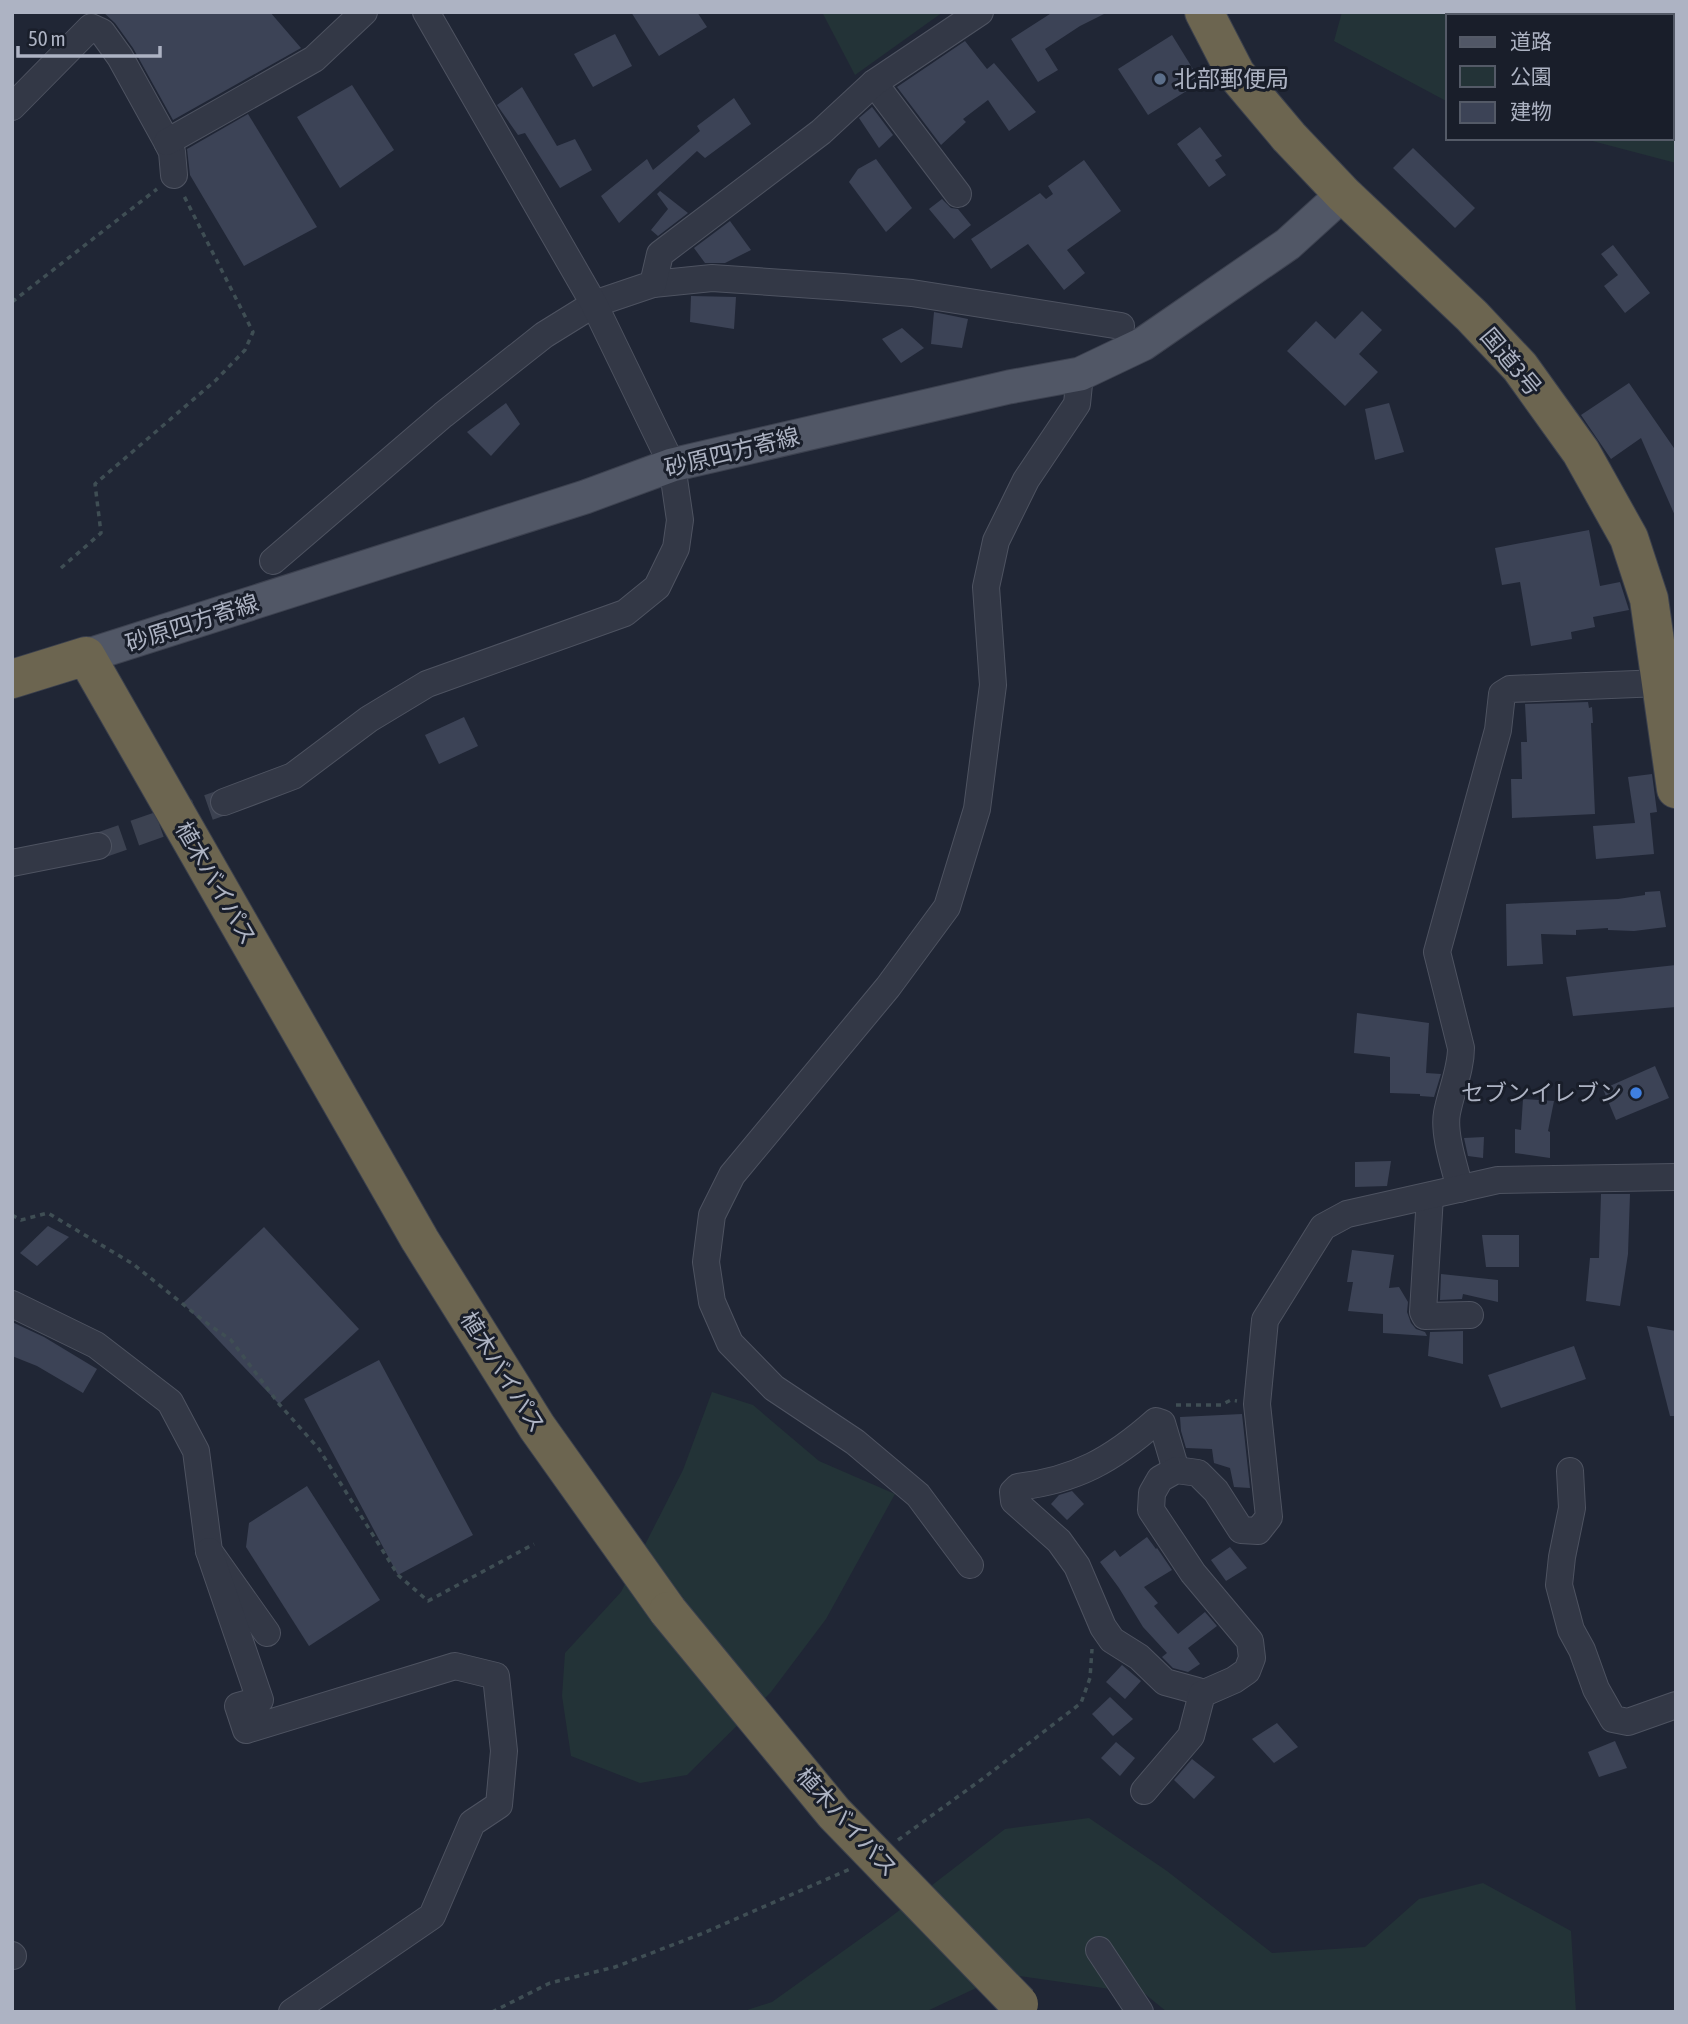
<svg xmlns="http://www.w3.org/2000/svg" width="1688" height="2024" font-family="'Asap Condensed','Noto Sans JP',sans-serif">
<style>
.green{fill:#233337}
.building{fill:#3c4356}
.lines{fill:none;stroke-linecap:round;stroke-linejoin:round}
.minor-tunnel{stroke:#3c4251;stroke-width:26;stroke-dasharray:26 13;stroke-linecap:butt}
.minor-casing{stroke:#4e5361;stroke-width:28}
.major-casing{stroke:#3d4250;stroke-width:35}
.highway-casing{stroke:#3b404d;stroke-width:40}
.path{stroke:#3f4e54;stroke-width:3.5;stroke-dasharray:5 5;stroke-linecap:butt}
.minor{stroke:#333846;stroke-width:26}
.major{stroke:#515766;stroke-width:33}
.highway{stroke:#6c6550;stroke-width:38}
.highway-bridge-casing{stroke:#3b404d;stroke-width:40;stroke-linecap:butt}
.highway-bridge{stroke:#6c6550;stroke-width:38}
.service-dot{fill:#5c6f8a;stroke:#191e2a;stroke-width:2.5}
.shop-dot{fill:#3f7fe0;stroke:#191e2a;stroke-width:2.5}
.labels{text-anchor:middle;stroke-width:6;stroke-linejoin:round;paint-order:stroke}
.poi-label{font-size:23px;fill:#adb3c3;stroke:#191e2a;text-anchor:start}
.street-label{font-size:23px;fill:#adb3c3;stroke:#191e2a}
</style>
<rect width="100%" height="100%" fill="#202635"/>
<!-- green -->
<g class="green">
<path d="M822,12H943L855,75Z"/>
<path d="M1342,12H1676V163L1581,138H1672V16H1448V102L1334,41Z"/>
<path d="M712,1392L753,1405L819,1461L895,1494L826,1619L771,1692L687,1775L640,1783L571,1756L562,1696L565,1653L621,1592L683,1470Z"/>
<path d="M1089,1818L1167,1871L1272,1953L1365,1947L1419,1899L1483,1883L1571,1931L1576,2012H1167L1145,1994L1006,1974L925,2012H741L772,2002L888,1919L1005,1829Z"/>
</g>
<!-- building -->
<g class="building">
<path d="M103,12H270L301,48L173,120L133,48L115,23Z"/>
<path d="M631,12H697L707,27L659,56Z"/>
<path d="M1053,12H1108L1080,26L1045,49L1058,70L1038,82L1011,39Z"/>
<path d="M615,34L632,66L593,87L574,54Z"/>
<path d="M1172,35L1201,82L1148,115L1118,69Z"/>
<path d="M965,41L987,69L994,63L1036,112L1009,131L988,100L963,119L966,122L941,145L897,87Z"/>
<path d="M352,85L394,150L340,188L297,117Z"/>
<path d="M522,87L557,146L575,139L592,170L560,188L525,133L518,135L497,105Z"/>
<path d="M734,98L751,124L705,158L697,151L619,223L601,196L647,159L653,170L700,131L697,126Z"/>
<path d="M872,107L893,135L879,148L859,118Z"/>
<path d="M248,114L317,227L244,266L190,175L187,149Z"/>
<path d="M1200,127L1222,156L1215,160L1226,175L1209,187L1177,144Z"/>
<path d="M1413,148L1475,208L1455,228L1393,168Z"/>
<path d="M876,159L912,208L886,232L849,182L858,169Z"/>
<path d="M1084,160L1121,211L1067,250L1085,273L1064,290L1028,244L991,269L971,239L1040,193L1046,199L1053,194L1048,186Z"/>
<path d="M660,191L688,213L658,236L651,230L668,209L657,194Z"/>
<path d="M942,199L951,208L958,209L971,225L954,239L929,209Z"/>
<path d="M730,221L751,250L725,263H705L694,248Z"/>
<path d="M1613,245L1650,293L1625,313L1604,286L1618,275L1601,254Z"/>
<path d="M691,296L736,297L734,329L690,322Z"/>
<path d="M1362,311L1382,330L1359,354L1378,372L1345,406L1287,351L1316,321L1335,339Z"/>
<path d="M934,312L968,319L962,348L931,344Z"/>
<path d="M902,328L924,348L901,363L882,339Z"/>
<path d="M1629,383L1676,451V518L1641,438L1611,459L1581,415Z"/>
<path d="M506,403L520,424L491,456L467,432Z"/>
<path d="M1389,403L1404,452L1375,460L1365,409Z"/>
<path d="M1589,530L1600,586L1620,582L1629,610L1593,617L1595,627L1571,632L1572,639L1531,646L1520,582L1502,585L1495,548Z"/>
<path d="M1588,702L1589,708L1592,707L1593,723H1591L1595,814L1512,818L1511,779H1522L1521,742H1527L1525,704Z"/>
<path d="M464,717L478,746L439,764L425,735Z"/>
<path d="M1652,774L1657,812L1650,813L1654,854L1596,859L1593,826L1635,823L1628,777Z"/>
<path d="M1660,891L1666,927L1634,931L1608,930V928L1576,930V935L1541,934L1543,964L1507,966L1506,904L1618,899L1645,895V892Z"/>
<path d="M1676,965V1007L1573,1016L1566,977Z"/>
<path d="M1357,1013L1429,1023L1426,1073L1441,1074L1434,1097L1420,1096V1094L1390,1093V1057L1354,1053Z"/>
<path d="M1655,1066L1669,1098L1616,1120L1603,1089Z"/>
<path d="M1523,1099L1554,1101L1548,1131L1550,1132V1158L1515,1153V1129L1521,1130Z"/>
<path d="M1484,1137L1483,1158L1468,1156L1464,1138Z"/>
<path d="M1391,1161L1387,1186L1355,1187V1162Z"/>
<path d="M1601,1194H1630L1628,1254L1620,1306L1586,1301L1590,1258H1599Z"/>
<path d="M48,1226L69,1237L37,1266L20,1253Z"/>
<path d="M264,1227L359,1329L279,1404L183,1303Z"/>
<path d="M1482,1235H1519V1267H1486Z"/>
<path d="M1352,1250L1394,1255L1389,1288L1399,1287L1408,1302L1407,1312L1411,1323L1416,1329L1425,1332L1427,1336L1383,1333V1314L1348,1311L1353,1282H1347Z"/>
<path d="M1441,1274L1498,1280V1302L1463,1294L1462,1299L1440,1300Z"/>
<path d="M12,1322L44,1337L97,1369L83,1393L37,1366L12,1356Z"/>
<path d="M1647,1326L1676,1331V1416H1670Z"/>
<path d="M1463,1331V1364L1428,1356L1430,1332Z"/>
<path d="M1574,1346L1586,1379L1501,1408L1488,1375Z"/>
<path d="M379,1360L473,1535L398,1575L304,1399Z"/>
<path d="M1242,1414L1250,1488L1234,1487L1230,1468L1214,1463L1212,1449L1186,1448L1181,1431L1180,1417Z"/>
<path d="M307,1486L380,1600L309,1646L246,1547L249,1523Z"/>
<path d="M1072,1491L1084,1504L1067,1520L1051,1504L1059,1495Z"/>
<path d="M1147,1537L1156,1549L1157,1548L1172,1570L1144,1587L1158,1603L1154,1606L1178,1634L1205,1612L1217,1626L1188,1648L1200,1664L1188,1672L1173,1668L1162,1657L1167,1653L1143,1627L1119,1588L1100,1562L1115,1550L1120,1557Z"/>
<path d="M1230,1547L1247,1568L1226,1581L1211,1560Z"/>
<path d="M1122,1665L1141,1681L1125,1699L1106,1682Z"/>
<path d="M1110,1697L1133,1719L1113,1736L1092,1714Z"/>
<path d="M1277,1723L1298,1747L1274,1763L1252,1739Z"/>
<path d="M1615,1741L1627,1768L1599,1777L1588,1752Z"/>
<path d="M1116,1742L1135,1758L1120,1776L1101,1758Z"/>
<path d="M1192,1759L1215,1777L1194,1799L1174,1780Z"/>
</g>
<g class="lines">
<!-- minor-tunnel -->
<path class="minor-tunnel" d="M98,846L224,802"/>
<defs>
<g id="minor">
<path d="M874,83L958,194"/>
<path d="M12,107L91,27L102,32L120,57L167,142L172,152L174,175"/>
<path d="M167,142L314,59L364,12"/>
<path d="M653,284L712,278L843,287L912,293L1121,326"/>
<path d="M273,561L443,415L544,335L594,304L653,284L660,254L821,132L874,83L980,12"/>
<path d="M224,802L293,776L369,719L427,684L625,613L657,587L676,548L680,520L672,465L594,304L426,12"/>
<path d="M12,863L98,846"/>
<path d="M1460,1189C1455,1168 1443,1134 1447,1113C1451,1091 1461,1070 1461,1048L1437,952L1498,730L1502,694L1510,689L1661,683"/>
<path d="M1430,1196L1423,1312L1425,1316L1470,1315"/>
<path d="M12,1304L96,1345L170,1402L196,1451L209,1551L267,1633"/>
<path d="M1176,1470L1162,1423L1156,1421C1112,1460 1076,1480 1018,1487L1013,1492L1014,1501L1059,1541L1077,1566L1103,1627L1112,1640L1139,1657L1165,1682L1198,1691L1202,1694"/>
<path d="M1570,1471L1572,1508L1562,1557L1559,1585L1571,1630L1582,1650L1596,1689L1613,1719L1628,1722L1676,1705"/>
<path d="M209,1551L260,1700L238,1706L246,1730L455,1666L496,1676L504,1751L499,1805L472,1823L432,1916L292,2012"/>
<path d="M970,1565L918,1495L855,1442L774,1388L730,1343L712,1302L706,1262L712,1215L732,1175L888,987L947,907L977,809L993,685L986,587L996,541L1026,480L1077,404L1080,374"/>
<path d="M1144,1791L1191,1736L1202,1694L1234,1680L1247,1671L1252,1658L1250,1641L1193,1573L1151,1510L1152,1493L1160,1479L1176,1470L1198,1473L1216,1491L1241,1530L1258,1531L1269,1517L1257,1404L1265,1320L1323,1227L1347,1214L1498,1180L1676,1177"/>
<path d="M1099,1950L1140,2012"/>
<path d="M12,1955L13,1956"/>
</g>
<path id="major" d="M86,656L585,497L672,465L1009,387L1080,374L1143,344L1288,244L1343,194"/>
<g id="highway">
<path d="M1204,12L1236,74L1289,137L1343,194L1472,316L1520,367L1581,452L1629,538L1649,599L1676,789"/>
<path d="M12,679L86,656L420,1240L537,1427L668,1611"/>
</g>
</defs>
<!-- minor casing -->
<use href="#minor" class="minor-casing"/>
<!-- major casing -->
<use href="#major" class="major-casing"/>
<!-- highway casing -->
<use href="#highway" class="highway-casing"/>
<!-- path -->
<g class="path">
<path d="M12,302L157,189"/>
<path d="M61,568L101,533L95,484L216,380L245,350L253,332L183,194"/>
<path d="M12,1215L21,1220L48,1213L133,1264L204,1321L231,1340L279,1404L319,1449L398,1575L428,1601L534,1544"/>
<path d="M1176,1405H1221L1231,1400L1237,1401"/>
<path d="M898,1840L985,1777L1081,1703L1090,1678L1092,1649"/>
<path d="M492,2012L550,1983L615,1967L701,1934L850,1869"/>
</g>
<!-- minor -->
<use href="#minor" class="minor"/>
<!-- major -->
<use href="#major" class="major"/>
<!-- highway -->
<use href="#highway" class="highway"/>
<defs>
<path id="highway-bridge" d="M668,1611L834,1813L1019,2004"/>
</defs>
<!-- highway-bridge casing -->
<use href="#highway-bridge" class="highway-bridge-casing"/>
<!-- highway-bridge -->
<use href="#highway-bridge" class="highway-bridge"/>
</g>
<!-- markers -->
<circle class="service-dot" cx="1160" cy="79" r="7"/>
<circle class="shop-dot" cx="1636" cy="1093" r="7"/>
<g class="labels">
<!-- poi labels -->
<g class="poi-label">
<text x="1174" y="87">北部郵便局</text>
<text x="1622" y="1101" text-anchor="end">セブンイレブン</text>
</g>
<!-- street labels -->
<g class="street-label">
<text transform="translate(1511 362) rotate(50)" y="8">国道3号</text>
<text transform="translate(732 452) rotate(-14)" y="8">砂原四方寄線</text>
<text transform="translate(192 623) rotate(-18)" y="8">砂原四方寄線</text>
<text transform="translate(216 883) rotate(60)" y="8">植木バイパス</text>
<text transform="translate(503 1372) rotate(58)" y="8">植木バイパス</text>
<text transform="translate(847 1822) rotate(48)" y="8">植木バイパス</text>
</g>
</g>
<!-- border -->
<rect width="1688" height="2024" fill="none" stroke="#adb3c3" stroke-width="28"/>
<!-- legend -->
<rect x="1446" y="14" width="228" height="126" fill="#191e2a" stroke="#545a67" stroke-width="2"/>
<rect x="1460" y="37" width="35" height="10" fill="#515766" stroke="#545a67" stroke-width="2"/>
<text x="1510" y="49" font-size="21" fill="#adb3c3">道路</text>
<rect x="1460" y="66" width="35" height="21" fill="#233337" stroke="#545a67" stroke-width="2"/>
<text x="1510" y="84" font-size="21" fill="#adb3c3">公園</text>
<rect x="1460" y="102" width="35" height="21" fill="#3c4356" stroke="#545a67" stroke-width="2"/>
<text x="1510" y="119" font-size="21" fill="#adb3c3">建物</text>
<!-- scale -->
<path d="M18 46v10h142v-10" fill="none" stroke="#adb3c3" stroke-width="3.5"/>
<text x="28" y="46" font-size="21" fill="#adb3c3" stroke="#191e2a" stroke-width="5" paint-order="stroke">50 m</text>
</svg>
